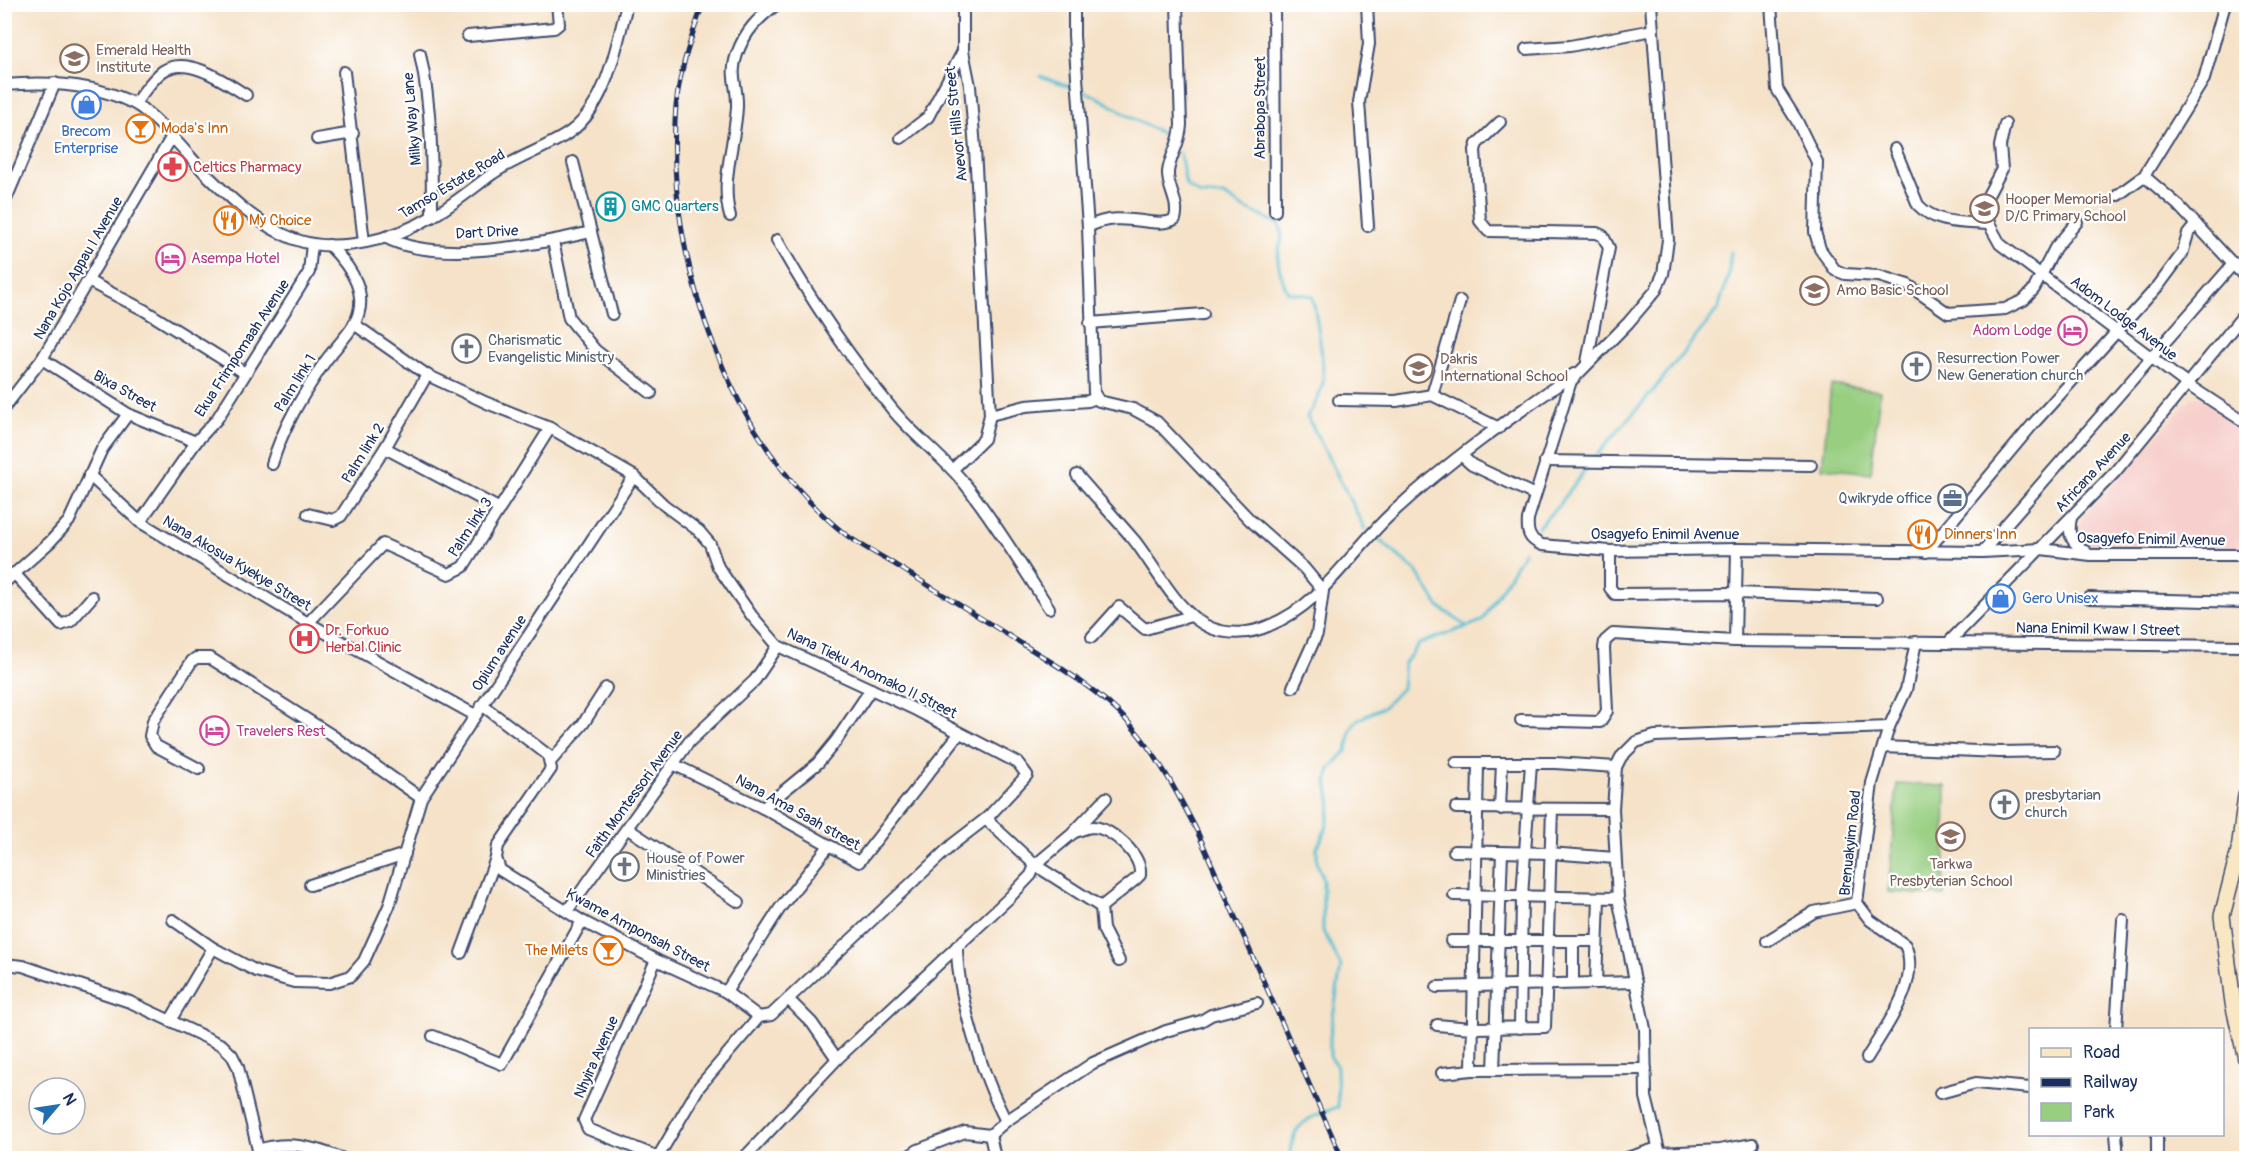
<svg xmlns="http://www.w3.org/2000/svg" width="2251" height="1163" font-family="Pangolin,sans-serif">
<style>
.built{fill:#f7d0cd}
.green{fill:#97ce80;stroke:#597e6f;stroke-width:1.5}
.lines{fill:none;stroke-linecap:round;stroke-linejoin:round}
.stream{stroke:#54bdd1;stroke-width:3}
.street-casing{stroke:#3c4a6e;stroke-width:14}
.secondary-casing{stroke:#3c4a6e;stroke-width:18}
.street{stroke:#fff;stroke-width:10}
.secondary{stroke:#f9e7c3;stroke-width:15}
.rail-casing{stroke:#1b2f5e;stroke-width:5}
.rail{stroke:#fff;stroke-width:3;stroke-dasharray:9;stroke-linecap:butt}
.labels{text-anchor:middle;stroke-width:4.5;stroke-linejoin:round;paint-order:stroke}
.education-label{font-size:15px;fill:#785e54;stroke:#fff;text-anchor:start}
.street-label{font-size:15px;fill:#1b2f5e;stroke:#fff}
.food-label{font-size:15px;fill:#c56008;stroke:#fff;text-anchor:start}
.shop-label{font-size:15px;fill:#366cbe;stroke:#fff}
.health-label{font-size:15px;fill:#be3a42;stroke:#fff;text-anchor:start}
.culture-label{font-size:15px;fill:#0d838f;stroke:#fff;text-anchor:start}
.hotel-label{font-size:15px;fill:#b23c85;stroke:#fff;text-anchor:start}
.worship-label{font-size:15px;fill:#5b616d;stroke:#fff;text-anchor:start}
.service-label{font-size:15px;fill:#4e5e75;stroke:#fff;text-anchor:end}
</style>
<rect width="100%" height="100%" fill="#fff"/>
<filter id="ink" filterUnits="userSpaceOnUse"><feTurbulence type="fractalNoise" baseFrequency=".0167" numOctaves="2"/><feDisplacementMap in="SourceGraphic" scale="12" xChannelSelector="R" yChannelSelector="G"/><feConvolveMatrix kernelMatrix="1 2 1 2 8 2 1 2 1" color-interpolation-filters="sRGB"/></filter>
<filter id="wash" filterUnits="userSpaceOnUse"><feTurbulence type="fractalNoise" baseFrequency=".008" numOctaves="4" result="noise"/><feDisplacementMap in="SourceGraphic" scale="24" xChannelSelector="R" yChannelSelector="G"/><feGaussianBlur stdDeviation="1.35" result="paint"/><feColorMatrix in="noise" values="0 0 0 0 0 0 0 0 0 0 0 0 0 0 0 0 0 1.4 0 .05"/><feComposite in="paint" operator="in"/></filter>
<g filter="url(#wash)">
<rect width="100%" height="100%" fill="#f5e2c8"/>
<!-- built -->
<path class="built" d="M2193,396L2205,399L2246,434V542L2240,548L2093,549L2084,543L2079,536L2078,523Z"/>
<!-- green -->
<g class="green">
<path d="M1831,385L1880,391L1871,473L1822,468Z"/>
<path d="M1897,784L1946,786L1944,896L1888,892Z"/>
</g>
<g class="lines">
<!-- stream -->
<g class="stream">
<path d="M1040,76L1075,88"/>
<path d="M1081,90C1103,98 1113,107 1132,118C1147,127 1161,130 1174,142"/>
<path d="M1180,153L1186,185L1201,195H1224L1242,207L1279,224C1285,240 1280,241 1278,256C1277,263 1284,286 1288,292L1312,296C1316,314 1325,365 1323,382C1321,394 1314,407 1307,416L1365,529"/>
<path d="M1594,458L1652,392L1718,309L1728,277L1731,252"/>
<path d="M1538,527L1559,505L1588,466"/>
<path d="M1376,537L1416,571L1439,607L1465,625"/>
<path d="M1287,1158C1292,1151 1292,1144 1294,1136C1300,1119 1323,1112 1338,1107L1337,1067L1330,1056V1037L1341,966L1323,931V879L1317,863V848L1326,829L1331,805L1327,781L1330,769L1347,750L1351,729L1357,720L1384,707L1402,688L1404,664L1419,644L1482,621L1524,552"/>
</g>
</g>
</g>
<g filter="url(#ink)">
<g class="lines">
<defs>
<g id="street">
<path d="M1074,4V36L1088,227L1094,393L1099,401L1133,409L1157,422L1250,520L1304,568L1323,591L1317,634L1293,687"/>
<path d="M1274,4L1275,211"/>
<path d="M1367,4L1369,44L1359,102L1368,226"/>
<path d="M1651,4L1668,240L1663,274L1656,290L1628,323L1571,381L1528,519C1527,532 1528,539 1542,545L1610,551L1737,549L1982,552L2041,549L2091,555H2246"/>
<path d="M1771,4L1777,89L1797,121L1817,162L1815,232L1820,249L1835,270L1845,274L1879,276L1908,285L1948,313L2005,309L2024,300L2034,289L2055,248L2077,222"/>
<path d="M468,36L554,28L559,24L557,4"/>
<path d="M1526,49L1570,46L1653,30"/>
<path d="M420,54C432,108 432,162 432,217"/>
<path d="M344,72L364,242"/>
<path d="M4,85C48,81 93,83 133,103C155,114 186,153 204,172C230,198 259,226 294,239C337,255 396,239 433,216C454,204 473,188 492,174C514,159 541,150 564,136C606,111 616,48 627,4"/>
<path d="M135,103C143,93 152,79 163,71C188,55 225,82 246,95"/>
<path d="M1500,122L1477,144L1475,150L1480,221L1488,231L1597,233L1603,236L1609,248L1587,362"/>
<path d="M2005,124L2000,146L2002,169L1986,199L1989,224L2000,244L2188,385L2246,423"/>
<path d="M901,138L928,117L963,51"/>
<path d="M317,139L353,133"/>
<path d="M1895,149L1918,205C1937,225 1964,222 1989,224"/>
<path d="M573,162L612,314"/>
<path d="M2144,176L2178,205L2246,278"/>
<path d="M2118,195L2144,176L2204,79L2225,4"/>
<path d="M4,204L55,83"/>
<path d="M730,216C720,181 735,144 737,107C738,86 729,76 737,54C745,31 758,18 777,4"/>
<path d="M1088,227C1122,208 1155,231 1175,219C1180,202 1167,189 1168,172C1170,155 1180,145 1181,125L1177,4"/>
<path d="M385,237C436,265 536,245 591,232"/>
<path d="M777,240C810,299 849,356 892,409C914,436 943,457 965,484C996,523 1022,567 1049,608"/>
<path d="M553,241L569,318L595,350L651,393"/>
<path d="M88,281L144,310L245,373"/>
<path d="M1090,323L1203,314"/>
<path d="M354,324L427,375L487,403L550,428L634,476L664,505L699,531L710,544L718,567L752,616L778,646L916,710L1018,763L1027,775L988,817L991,824L1035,865L1101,907"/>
<path d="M42,359L128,414L196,442"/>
<path d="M1432,395L1460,301"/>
<path d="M1339,400L1396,401L1432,395L1499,428"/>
<path d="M4,408L42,359L171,138"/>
<path d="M990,415L1026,406L1088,401L1096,398"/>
<path d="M385,448L500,509"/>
<path d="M1462,456L1472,465L1535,495"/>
<path d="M1545,461L1811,465"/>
<path d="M272,464C283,427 301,398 322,366C331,352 344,340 353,326C372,295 350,266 329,245"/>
<path d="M953,469L984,439L990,415L975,149L970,86L963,51V4"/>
<path d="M89,475L140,522L308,623L475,715"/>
<path d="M1077,475C1096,497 1115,518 1134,540C1155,566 1178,615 1211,628C1229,635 1250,634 1268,626C1322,605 1350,552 1391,514C1447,462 1511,417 1574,374"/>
<path d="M308,514L333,520L341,516L385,448L427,375"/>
<path d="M2071,518C2067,535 2072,543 2086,552"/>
<path d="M140,522L196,442L217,419L303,282L309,272L312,244"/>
<path d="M1610,551V588L1615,594L1736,593L1877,598"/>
<path d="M1926,552L2033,424L2159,285L2182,254L2188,234L2196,224"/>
<path d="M1982,552L2234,263"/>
<path d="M14,573L61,625L71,621L92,597"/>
<path d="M4,583L50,542L69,521L102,449L128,414"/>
<path d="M2089,598L2246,602"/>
<path d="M308,623L383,544L449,574L463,567L550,428"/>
<path d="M1092,637L1119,607L1145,629L1191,616"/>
<path d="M1735,641L1737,549"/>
<path d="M1949,642L2115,472L2246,312"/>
<path d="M482,705L548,755L551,769L498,846L496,858L500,870L582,921L656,960L726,992L759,1017"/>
<path d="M1521,720L1600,722L1607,711L1604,648L1605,641L1613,634L1735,641L2246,646"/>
<path d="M1883,747L2000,752L2054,751"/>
<path d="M551,761L583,724L606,688"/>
<path d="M1456,763H1555L1616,767"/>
<path d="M673,764L763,808L859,862L959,734"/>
<path d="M199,769L156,746L150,736L153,721L192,661L196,658H210L333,736L421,798"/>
<path d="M763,808L818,763L836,741L871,689"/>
<path d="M1456,808L1613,809"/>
<path d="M1500,809L1502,763"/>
<path d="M628,829L739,902"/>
<path d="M1075,832C1081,830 1087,827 1093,827C1112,828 1142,855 1140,875L1136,879L1101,907L1103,929L1119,961"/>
<path d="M1454,851L1549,853L1615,858"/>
<path d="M310,885L405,854"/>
<path d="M1454,895L1618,898"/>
<path d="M567,911L689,742L755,680L778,646"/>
<path d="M173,920L213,948L256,971L294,982L329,983L351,976L364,961L389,906L421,798L634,476"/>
<path d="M1451,941H1597"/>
<path d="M1767,941L1814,912L1857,903"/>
<path d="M1573,942V983"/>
<path d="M957,946C957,996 983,1077 1006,1121"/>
<path d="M461,953L496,858"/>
<path d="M656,960L584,1120L588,1129L658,1157"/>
<path d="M4,964L23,966L130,1002L222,1045L232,1055L238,1067L260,1158"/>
<path d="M1596,983L1599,898"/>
<path d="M1437,987L1636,982"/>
<path d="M726,992L780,908L828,847"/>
<path d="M788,999L812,1023L837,1059"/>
<path d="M170,1021L213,948"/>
<path d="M1437,1025L1471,1028L1545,1027L1552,809"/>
<path d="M1520,1028L1522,897L1531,763"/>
<path d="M2116,1030L2123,920"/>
<path d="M433,1036L502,1064L582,921"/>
<path d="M1867,1058C1885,1027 1922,982 1905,945L1870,920L1857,903L1872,783L1889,727L1906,690L1916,642"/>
<path d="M1472,1070L1478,764"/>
<path d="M1494,1070L1502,852"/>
<path d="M1442,1073L1472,1070L1646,1069"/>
<path d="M1940,1093L1976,1083L2030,1088"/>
<path d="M2116,1134L2118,1158"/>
<path d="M2157,1134V1158"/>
<path d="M990,1135L1006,1121L1093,1063L1166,1031L1201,1021L1211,1015L1257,1003"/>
<path d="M990,1135L995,1158"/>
<path d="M258,1150C288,1140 313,1147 341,1158"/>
<path d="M1660,1153L1720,1150L1753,1144"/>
<path d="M662,1158L658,1157L699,1087L759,1017L771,1015L953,844L988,817"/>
<path d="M744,1158L837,1059L1009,898L1031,875L1035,865L1072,834L1106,798"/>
<path d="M906,1158L918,1150L965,1132L990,1135"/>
<path d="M1627,1158L1658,1148"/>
<path d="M1661,1158L1646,1097L1645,1029L1618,898L1613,809L1616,767L1621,757L1636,742L1655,736L1889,727"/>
</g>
<path id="secondary" d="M2246,795L2239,850L2222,916L2233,1003L2246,1059"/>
</defs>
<!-- street casing -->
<use href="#street" class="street-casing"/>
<!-- secondary casing -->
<use href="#secondary" class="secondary-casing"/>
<!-- street -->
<use href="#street" class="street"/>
<!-- secondary -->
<use href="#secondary" class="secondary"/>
<defs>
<path id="rail" d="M703,4C689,43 676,81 675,122C668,264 731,444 845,534C859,545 878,554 894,564C937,591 981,618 1024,645C1060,667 1101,692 1130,724C1158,756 1178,794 1197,831L1342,1158"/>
</defs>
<!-- rail casing -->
<use href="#rail" class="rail-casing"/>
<!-- rail -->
<use href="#rail" class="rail"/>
</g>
</g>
<!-- icons -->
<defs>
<symbol id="university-ring" viewBox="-11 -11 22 22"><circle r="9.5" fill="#fff" stroke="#8d6e63" stroke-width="1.5"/><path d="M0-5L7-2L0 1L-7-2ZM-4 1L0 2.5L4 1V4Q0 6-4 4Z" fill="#8d6e63"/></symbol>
<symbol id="shop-ring" viewBox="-11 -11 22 22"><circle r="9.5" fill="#fff" stroke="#3f7fe0" stroke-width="1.5"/><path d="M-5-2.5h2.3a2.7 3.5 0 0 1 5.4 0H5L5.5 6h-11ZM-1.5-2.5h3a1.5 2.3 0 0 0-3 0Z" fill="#3f7fe0"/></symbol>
<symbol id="bar-ring" viewBox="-11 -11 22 22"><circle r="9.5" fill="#fff" stroke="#e8710a" stroke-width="1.5"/><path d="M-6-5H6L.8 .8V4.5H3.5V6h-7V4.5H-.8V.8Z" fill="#e8710a"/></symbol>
<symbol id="pharmacy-ring" viewBox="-11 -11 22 22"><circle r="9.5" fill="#fff" stroke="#e0444e" stroke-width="1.5"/><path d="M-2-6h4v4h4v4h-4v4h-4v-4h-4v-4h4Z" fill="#e0444e"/></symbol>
<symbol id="building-ring" viewBox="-11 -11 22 22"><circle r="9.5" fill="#fff" stroke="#0f9aa8" stroke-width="1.5"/><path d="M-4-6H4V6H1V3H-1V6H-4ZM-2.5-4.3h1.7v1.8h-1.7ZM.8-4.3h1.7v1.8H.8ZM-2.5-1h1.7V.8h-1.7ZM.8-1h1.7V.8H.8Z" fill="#0f9aa8"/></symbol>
<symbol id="school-ring" viewBox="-11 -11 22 22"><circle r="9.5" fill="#fff" stroke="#8d6e63" stroke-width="1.5"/><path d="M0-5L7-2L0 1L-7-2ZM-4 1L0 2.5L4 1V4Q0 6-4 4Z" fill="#8d6e63"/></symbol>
<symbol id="restaurant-ring" viewBox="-11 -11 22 22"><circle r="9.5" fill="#fff" stroke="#e8710a" stroke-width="1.5"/><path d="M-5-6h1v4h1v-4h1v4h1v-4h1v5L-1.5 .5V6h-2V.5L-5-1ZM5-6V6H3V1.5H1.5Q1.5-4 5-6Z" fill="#e8710a"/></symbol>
<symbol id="hotel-ring" viewBox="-11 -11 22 22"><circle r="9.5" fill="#fff" stroke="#d1479c" stroke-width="1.5"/><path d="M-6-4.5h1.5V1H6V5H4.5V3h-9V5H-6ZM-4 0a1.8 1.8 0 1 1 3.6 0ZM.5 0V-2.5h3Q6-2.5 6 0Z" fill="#d1479c"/></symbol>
<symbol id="church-ring" viewBox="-11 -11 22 22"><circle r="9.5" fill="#fff" stroke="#6b7280" stroke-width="1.5"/><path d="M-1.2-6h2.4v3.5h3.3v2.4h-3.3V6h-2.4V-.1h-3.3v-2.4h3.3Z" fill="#6b7280"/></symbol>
<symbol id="office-ring" viewBox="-11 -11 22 22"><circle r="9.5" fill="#fff" stroke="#5c6f8a" stroke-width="1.5"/><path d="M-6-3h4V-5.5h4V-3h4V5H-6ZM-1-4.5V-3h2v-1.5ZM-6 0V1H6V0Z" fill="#5c6f8a"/></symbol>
<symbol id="hospital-ring" viewBox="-11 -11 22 22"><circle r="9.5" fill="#fff" stroke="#e0444e" stroke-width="1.5"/><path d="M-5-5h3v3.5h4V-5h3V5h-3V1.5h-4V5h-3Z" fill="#e0444e"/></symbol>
</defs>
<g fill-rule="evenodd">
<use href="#university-ring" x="58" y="42" width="33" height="33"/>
<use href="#shop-ring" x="70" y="88" width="33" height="33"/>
<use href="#bar-ring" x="124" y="112" width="33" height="33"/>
<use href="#pharmacy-ring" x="156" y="150" width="33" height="33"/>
<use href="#building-ring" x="594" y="190" width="33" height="33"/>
<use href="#school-ring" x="1968" y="192" width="33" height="33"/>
<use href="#restaurant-ring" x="212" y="204" width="33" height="33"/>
<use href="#hotel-ring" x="154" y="242" width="33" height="33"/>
<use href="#school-ring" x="1798" y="274" width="33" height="33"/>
<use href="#hotel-ring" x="2056" y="314" width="33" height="33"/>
<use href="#church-ring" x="450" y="332" width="33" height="33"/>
<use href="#church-ring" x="1900" y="350" width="33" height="33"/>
<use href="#school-ring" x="1402" y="352" width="33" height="33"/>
<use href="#office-ring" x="1936" y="482" width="33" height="33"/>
<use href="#restaurant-ring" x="1906" y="518" width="33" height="33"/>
<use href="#shop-ring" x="1984" y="582" width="33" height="33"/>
<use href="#hospital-ring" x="288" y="622" width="33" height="33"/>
<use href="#hotel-ring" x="198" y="714" width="33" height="33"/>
<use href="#church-ring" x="1988" y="788" width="33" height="33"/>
<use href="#school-ring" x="1934" y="820" width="33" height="33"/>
<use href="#church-ring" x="608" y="850" width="33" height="33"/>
<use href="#bar-ring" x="592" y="934" width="33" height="33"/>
</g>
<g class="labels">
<!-- education labels -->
<g class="education-label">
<text x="96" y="55">Emerald Health<tspan x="96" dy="17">Institute</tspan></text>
<text x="2005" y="204">Hooper Memorial<tspan x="2005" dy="17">D/C Primary School</tspan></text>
<text x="1836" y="295">Amo Basic School</text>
<text x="1440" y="364">Dakris<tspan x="1440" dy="17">International School</tspan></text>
<text x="1951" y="869" text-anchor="middle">Tarkwa<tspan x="1951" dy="17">Presbyterian School</tspan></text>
</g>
<!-- street labels -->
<g class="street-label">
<text transform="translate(1260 108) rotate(-90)" y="5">Abrabopa Street</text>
<text transform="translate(412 119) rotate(-95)" y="5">Milky Way Lane</text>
<text transform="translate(956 124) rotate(-96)" y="5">Avevor Hills Street</text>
<text transform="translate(452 184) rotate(-31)" y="5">Tamso Estate Road</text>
<text transform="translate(487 232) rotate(-3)" y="5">Dart Drive</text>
<text transform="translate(78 268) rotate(-60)" y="5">Nana Kojo Appau I Avenue</text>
<text transform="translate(2124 318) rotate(37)" y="5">Adom Lodge Avenue</text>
<text transform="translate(242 348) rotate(-57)" y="5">Ekua Frimpomaah Avenue</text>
<text transform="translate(295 383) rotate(-58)" y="5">Palm link 1</text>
<text transform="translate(125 391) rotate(29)" y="5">Bixa Street</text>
<text transform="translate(363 453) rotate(-58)" y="5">Palm link 2</text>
<text transform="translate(2093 472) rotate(-47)" y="5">Africana Avenue</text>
<text transform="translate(470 527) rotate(-57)" y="5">Palm link 3</text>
<text x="1665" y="539">Osagyefo Enimil Avenue</text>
<text transform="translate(2151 539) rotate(1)" y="5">Osagyefo Enimil Avenue</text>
<text transform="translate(237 563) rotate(31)" y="5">Nana Akosua Kyekye Street</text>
<text transform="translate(2098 629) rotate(1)" y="5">Nana Enimil Kwaw I Street</text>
<text transform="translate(499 653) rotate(-57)" y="5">Opium avenue</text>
<text transform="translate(872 673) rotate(26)" y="5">Nana Tieku Anomako II Street</text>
<text transform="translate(634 794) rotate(-54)" y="5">Faith Montessori Avenue</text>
<text transform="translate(798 812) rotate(29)" y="5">Nana Ama Saah street</text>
<text transform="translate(1850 843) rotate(-84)" y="5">Brenuakyim Road</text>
<text transform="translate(638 930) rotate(28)" y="5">Kwame Amponsah Street</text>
<text transform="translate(596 1057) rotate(-66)" y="5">Nhyira Avenue</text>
</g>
<!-- food labels -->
<g class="food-label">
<text x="161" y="133">Moda's Inn</text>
<text x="249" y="225">My Choice</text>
<text x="1944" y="539">Dinners Inn</text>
<text x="588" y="955" text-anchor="end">The Milets</text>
</g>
<!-- shop labels -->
<g class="shop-label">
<text x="86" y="136">Brecom<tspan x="86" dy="17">Enterprise</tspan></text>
<text x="2022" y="603" text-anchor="start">Gero Unisex</text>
</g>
<!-- health labels -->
<g class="health-label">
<text x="193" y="172">Celtics Pharmacy</text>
<text x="325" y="635">Dr. Forkuo<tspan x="325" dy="17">Herbal Clinic</tspan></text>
</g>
<!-- culture labels -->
<g class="culture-label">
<text x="631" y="211">GMC Quarters</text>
</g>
<!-- hotel labels -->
<g class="hotel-label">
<text x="191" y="263">Asempa Hotel</text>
<text x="2052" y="335" text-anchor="end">Adom Lodge</text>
<text x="236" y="736">Travelers Rest</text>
</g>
<!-- worship labels -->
<g class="worship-label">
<text x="488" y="345">Charismatic<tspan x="488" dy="17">Evangelistic Ministry</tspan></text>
<text x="1937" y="363">Resurrection Power<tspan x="1937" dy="17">New Generation church</tspan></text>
<text x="2025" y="800">presbytarian<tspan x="2025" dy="17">church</tspan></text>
<text x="646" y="863">House of Power<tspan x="646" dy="17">Ministries</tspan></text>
</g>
<!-- service labels -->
<g class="service-label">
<text x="1932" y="503">Qwikryde office</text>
</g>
</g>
<!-- margin -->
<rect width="2251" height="1163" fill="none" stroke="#fff" stroke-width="24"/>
<!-- legend -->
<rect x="2029" y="1028" width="195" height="108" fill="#ffffff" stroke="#a4acbf" stroke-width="1.5"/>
<rect x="2041" y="1048" width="30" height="9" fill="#f9e7c3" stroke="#a4acbf" stroke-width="1.5"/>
<text x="2083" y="1058" font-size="18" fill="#1b2f5e">Road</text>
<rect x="2041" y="1078" width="30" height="9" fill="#1b2f5e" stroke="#a4acbf" stroke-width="1.5"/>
<text x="2083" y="1088" font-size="18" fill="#1b2f5e">Railway</text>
<rect x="2041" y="1103" width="30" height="18" fill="#97ce80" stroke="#a4acbf" stroke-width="1.5"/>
<text x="2083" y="1118" font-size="18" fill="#1b2f5e">Park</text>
<!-- north arrow -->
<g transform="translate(57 1106) rotate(61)"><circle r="28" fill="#ffffff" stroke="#a4acbf" stroke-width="1.5"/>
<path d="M0-4.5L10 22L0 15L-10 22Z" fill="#1f6fb2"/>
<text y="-9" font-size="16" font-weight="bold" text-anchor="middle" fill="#1b2f5e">N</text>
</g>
</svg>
